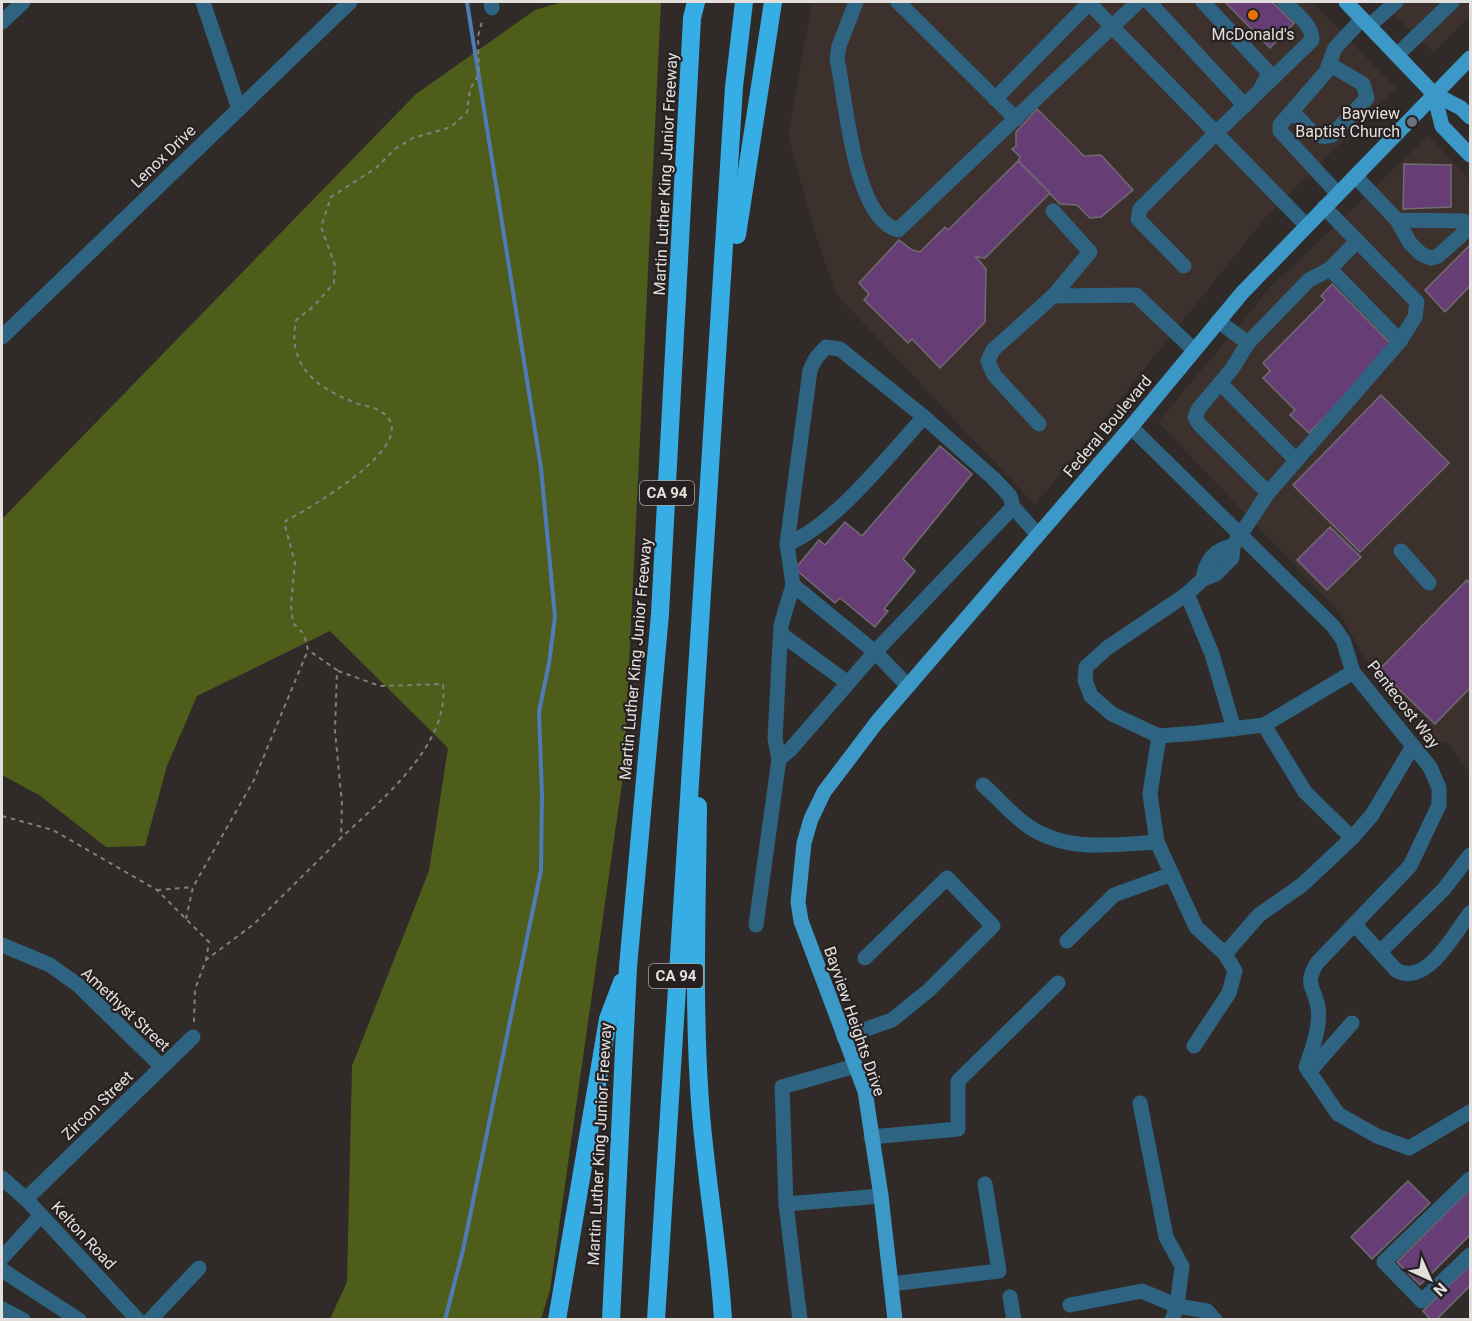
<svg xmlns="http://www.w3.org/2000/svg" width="1472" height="1321" font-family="Roboto,sans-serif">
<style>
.built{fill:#3d312d}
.green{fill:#4f5d1b}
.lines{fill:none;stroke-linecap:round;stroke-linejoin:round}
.stream{stroke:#4d7cb6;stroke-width:4}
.building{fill:#673d76;stroke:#706c71;stroke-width:1.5}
.path{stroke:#837f7d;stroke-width:2;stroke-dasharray:4.5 4.5;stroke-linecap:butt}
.minor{stroke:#2e6481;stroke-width:15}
.major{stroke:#3b98c7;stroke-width:15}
.highway{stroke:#36ade5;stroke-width:18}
.food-dot{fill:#e8710a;stroke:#262120;stroke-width:2}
.worship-dot{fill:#6b7280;stroke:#262120;stroke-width:2}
.labels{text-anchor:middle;stroke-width:4.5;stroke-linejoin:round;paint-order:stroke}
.shield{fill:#262120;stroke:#aaa6a4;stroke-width:1.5}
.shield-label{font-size:15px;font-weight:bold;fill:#e2dfdd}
.poi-label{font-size:16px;fill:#e2dfdd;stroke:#262120}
.street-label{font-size:16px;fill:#e2dfdd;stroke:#262120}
</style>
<rect width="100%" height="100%" fill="#302b29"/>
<!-- built -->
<g class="built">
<path d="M812,2H1312L1396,88L1264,219L1035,505L836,294L815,233L788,135Z"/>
<path d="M1381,2H1470V16L1434,53Z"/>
<path d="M1428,136L1470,179V773L1448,744L1433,741L1361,652L1339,612L1158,422L1270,288Z"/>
</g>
<!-- green -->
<path class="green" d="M562,2H661L624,769L550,1290L541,1319H330L347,1282L352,1066L429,871L448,748L330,631L197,696L167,766L145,846L106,847L39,795L2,775V519L416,94L535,10Z"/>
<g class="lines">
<!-- stream -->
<path class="stream" d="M445,1320L463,1250L541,870L542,794L539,712L549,663L555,617L541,468L467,2"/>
</g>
<!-- building -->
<g class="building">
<path d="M1225,2H1272L1294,23L1270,48Z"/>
<path d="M1037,109L1084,156L1101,155L1133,190L1101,217L1090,218L1077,205L1060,204L1018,161L1020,157L1012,149L1016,146V132Z"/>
<path d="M1018,161L1050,193L985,258L976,257L986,269L985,322L940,368L912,339L908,343L864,300L869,294L859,283L899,240L912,250L920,252L945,227L948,230Z"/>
<path d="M1404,164L1451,165V207L1403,209Z"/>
<path d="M1470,245V286L1445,312L1425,290Z"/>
<path d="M1332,284L1394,347L1309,433L1290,415L1295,410L1263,378L1270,371L1263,363L1325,300L1321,296Z"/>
<path d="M1381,395L1449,463L1360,552L1293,485Z"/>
<path d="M940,446L972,474L903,559L915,571L884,609L888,611L875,627L840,598L835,603L795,569L819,540L825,545L845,522L862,536Z"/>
<path d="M1330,527L1361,557L1327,590L1297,560Z"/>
<path d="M1467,580L1470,584V688L1435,724L1379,670Z"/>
<path d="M1408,1181L1430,1203L1372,1259L1351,1237Z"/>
<path d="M1470,1189V1235L1420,1285L1397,1262Z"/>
<path d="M1470,1265V1286L1436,1320H1431L1423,1311Z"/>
</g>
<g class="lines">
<!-- path -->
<g class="path">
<path d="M338,671L380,686L443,684C450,745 381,800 341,838"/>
<path d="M2,816L53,830L157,890L209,942L206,960"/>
<path d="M157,890L193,887"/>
<path d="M186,919L193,887L254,780L308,650"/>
<path d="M194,1022L195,989L206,960L254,924L341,838L342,804L335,731L337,670L308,650L304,634L293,623L291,605L295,563L284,522C304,511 434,439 378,410C372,406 363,406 356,403C317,388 287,367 296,320L314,306L334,283L335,265L321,227L331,197L376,168L396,148L413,138L451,127L467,112L470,89L479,74L478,36L483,18"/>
</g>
<!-- minor -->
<g class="minor">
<path d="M203,2L239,109"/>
<path d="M491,2L492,8"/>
<path d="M856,2L839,46L837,59C846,98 853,218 898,230L1138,2"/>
<path d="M898,2L1016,119"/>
<path d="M1088,2L1216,133L1140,209L1138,219L1184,266"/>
<path d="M1149,2L1245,106"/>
<path d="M1203,2L1269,73L1261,88"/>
<path d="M1284,2C1294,12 1313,25 1312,40L1216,133L1307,226"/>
<path d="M2,22L23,2"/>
<path d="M1369,26L1396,2"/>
<path d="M1397,55L1452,2"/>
<path d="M995,99L1089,3"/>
<path d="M1292,111C1303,122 1316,142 1332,135L1367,98L1363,84L1329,64"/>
<path d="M1355,176L1397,220L1410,243L1421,254L1431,258L1438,256L1469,228V224L1464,221L1397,220"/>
<path d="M1338,194L1280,131V125L1326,72L1335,48L1362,19"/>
<path d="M1324,207L1417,302L1415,317L1400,341L1268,493L1233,546L1232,558L1216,574L1203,579L1187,594L1107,648L1086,667L1085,680L1091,696L1112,714L1159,736L1197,733L1264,725L1353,672"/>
<path d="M1053,211L1090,252L1053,296L1136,295L1194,350"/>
<path d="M1330,269L1400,341"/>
<path d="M1218,321L1248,343L1232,369L1199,408L1195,417L1199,424L1268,493"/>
<path d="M2,337L350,2"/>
<path d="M1248,343L1309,280L1330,269L1357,241"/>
<path d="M1220,383L1296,460"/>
<path d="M1039,424L994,375L988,361L993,350L1053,296"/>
<path d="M1131,427L1333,626L1343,640L1353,672L1430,767L1439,788V805L1410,866L1317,963C1304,985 1314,986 1318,1007C1321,1025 1312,1050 1306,1067L1338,1114L1377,1136L1409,1148L1470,1112"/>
<path d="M1013,507L875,652L790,750L779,759L775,739L781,625L793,585L787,544L810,370L816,358L826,347L840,349L924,417L993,478L1010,496L1013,507L1038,535"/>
<path d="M787,544C835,525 888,456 924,417"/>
<path d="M1401,551L1429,583"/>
<path d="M1203,579C1205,561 1215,549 1233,546"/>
<path d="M793,585L875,652L908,686"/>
<path d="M1187,594L1212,654L1234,729"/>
<path d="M781,634L848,683"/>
<path d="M1264,725L1305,792L1352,838"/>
<path d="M1159,736L1150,794L1157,842L1196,927L1225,954L1259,915L1302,885L1352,838L1372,815L1413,746"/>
<path d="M983,785C997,797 1009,812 1024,823C1062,853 1112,845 1157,842"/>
<path d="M1354,924L1396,970C1426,988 1454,934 1470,913"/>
<path d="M756,925L779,759"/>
<path d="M1067,941L1114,895L1172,874"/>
<path d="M2,945L50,965L78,985L162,1067"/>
<path d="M1380,952L1444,889L1470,855"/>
<path d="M844,1037L892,1020L929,990L993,926L947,878L865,958"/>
<path d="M1194,1046L1229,993L1235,971L1225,954"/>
<path d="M1309,1072L1352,1023"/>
<path d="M1140,1103L1166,1237L1182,1266L1177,1306L1172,1320"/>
<path d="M871,1137L958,1129V1081L1058,983"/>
<path d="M2,1178L26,1199L138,1320"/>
<path d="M1470,1179L1384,1262L1422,1301L1470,1255"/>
<path d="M26,1199L193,1037"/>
<path d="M786,1204L881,1196"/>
<path d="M2,1258L41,1215"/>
<path d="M2,1270L79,1320"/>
<path d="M891,1284L999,1271L985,1184"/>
<path d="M1010,1297L1014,1320"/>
<path d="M1070,1305L1142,1291L1177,1306L1207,1311L1215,1320"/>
<path d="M2,1309L23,1320"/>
<path d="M150,1320L199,1268"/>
<path d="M800,1320L786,1204L782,1087L855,1066"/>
</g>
<!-- major -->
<g class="major">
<path d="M1346,2L1434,94L1461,108L1470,117"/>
<path d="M1434,94L1442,126L1470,155"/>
<path d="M895,1320L881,1196L865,1091L801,921L798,902L804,843L811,819L824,792L877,722L1131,427L1242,293L1470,58"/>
</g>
<!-- highway -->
<g class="highway">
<path d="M737,235L773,2"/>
<path d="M698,806C697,905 693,1004 700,1102C705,1175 719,1247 723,1320"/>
<path d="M557,1320L608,1019L622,982"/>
<path d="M611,1320L628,967L660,614L692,18L696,2"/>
<path d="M656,1320L734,87L744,2"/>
</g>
</g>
<!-- markers -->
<circle class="food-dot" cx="1253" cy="15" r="6"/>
<circle class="worship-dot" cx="1412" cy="122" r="6"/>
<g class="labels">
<!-- shield labels -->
<g class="shield">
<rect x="640" y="481" width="54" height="24" rx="4.5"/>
<rect x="649" y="964" width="54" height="24" rx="4.5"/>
</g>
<g class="shield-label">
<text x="667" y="498">CA 94</text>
<text x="676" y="981">CA 94</text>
</g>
<!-- poi labels -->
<g class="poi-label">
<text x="1253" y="40">McDonald's</text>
<text x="1400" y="119" text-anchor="end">Bayview<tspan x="1400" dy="18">Baptist Church</tspan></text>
</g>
<!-- street labels -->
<g class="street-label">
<text transform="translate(163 156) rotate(-44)" y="6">Lenox Drive</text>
<text transform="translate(665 174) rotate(-87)" y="6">Martin Luther King Junior Freeway</text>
<text transform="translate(1107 426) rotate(-50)" y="6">Federal Boulevard</text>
<text transform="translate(635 659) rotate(-85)" y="6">Martin Luther King Junior Freeway</text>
<text transform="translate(1404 704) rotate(52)" y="6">Pentecost Way</text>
<text transform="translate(126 1009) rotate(43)" y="6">Amethyst Street</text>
<text transform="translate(855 1021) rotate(71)" y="6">Bayview Heights Drive</text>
<text transform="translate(97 1105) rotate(-44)" y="6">Zircon Street</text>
<text transform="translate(599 1144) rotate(-87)" y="6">Martin Luther King Junior Freeway</text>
<text transform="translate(84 1235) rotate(47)" y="6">Kelton Road</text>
</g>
</g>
<!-- border -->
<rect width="1472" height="1321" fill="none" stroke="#e2dfdd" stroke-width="6"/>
<!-- north arrow -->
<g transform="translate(1430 1279) rotate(135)" stroke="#262120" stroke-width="4.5" paint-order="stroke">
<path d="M0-4.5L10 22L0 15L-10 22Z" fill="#e2dfdd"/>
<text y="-9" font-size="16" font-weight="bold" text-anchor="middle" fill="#e2dfdd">N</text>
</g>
</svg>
